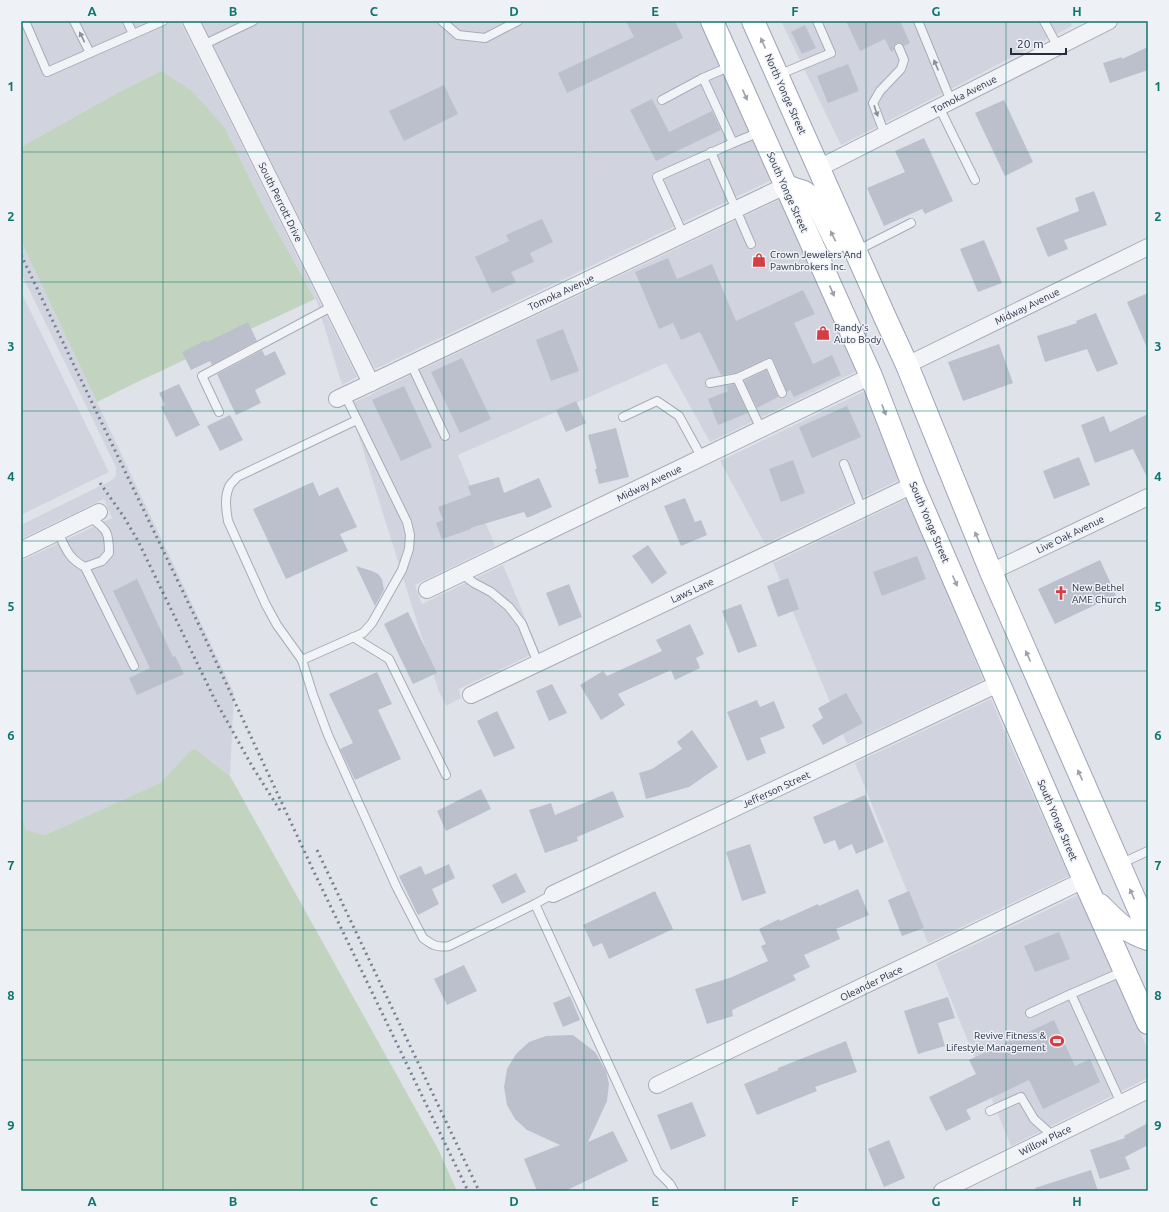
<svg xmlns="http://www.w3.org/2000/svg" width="1169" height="1212" font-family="Ubuntu,sans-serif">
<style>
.built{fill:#d1d4de}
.green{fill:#c2d3bf}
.building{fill:#bcc0cc}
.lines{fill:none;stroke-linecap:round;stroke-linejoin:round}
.service-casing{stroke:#a8acb7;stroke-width:10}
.minor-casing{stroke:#a8acb7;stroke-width:18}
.primary-casing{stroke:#9da4b5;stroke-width:24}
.service{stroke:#f2f3f7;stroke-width:8}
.minor{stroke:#f2f3f7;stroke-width:16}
.primary{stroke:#fff;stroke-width:22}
.rail{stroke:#777f93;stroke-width:3;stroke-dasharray:2 4;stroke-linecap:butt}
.oneway{fill:#8c909c}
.oneway2{fill:#9ea0aa}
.grid{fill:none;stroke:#0f766e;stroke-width:1;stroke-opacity:0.55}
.labels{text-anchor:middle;stroke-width:3;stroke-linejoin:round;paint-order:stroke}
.street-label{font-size:10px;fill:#272d41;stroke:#eef1f6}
.poi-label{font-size:10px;fill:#272d41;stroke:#eef1f6;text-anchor:start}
.neatline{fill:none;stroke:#0f766e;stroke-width:1.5}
.grid-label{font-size:13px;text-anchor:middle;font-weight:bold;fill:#0f766e}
</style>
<rect width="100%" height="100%" fill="#dfe2e9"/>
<!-- built -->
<g class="built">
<path d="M21,21H180L357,377L342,385L317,302L262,204L225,128L161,71L119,92L21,147Z"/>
<path d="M201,21H700L772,180L375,369Z"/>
<path d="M781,21H1070L1072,26L947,91L841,145Z"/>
<path d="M781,199L857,371L710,442L666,363L458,455L495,546L415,585L422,604L503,565L539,651L459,689L461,698L446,706L438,689L349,405L367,396L368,397L375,392Z"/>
<path d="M21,241L234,693L230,776L195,749L190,751L160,783L45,835L26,830L21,814V561L112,518L104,499L21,539V525L112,480L116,476V467L21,273Z"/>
<path d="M21,292L109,472L21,515Z"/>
<path d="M865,391L901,479L765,544L720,461Z"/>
<path d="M909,498L983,680L847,744L773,563Z"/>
<path d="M991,699L1008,739L1069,876L928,943L855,763Z"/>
<path d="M1078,895V897L1080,899L1148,1050V1078L1011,1146L936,963Z"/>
</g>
<!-- green -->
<g class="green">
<path d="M161,71L192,91L225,128L262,204L315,299L133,384L97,402L21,241V147L119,92Z"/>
<path d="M195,749L230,776L438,1149L457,1191H21V814L26,830L45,835L160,783L190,751Z"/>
</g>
<!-- building -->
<g class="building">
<path d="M626,21H675L683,38L567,93L558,73L634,37Z"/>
<path d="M846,21H900L910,43L904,46L900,43H897L894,47V50L891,52L885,39L860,51Z"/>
<path d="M805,25L816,48L802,54L791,32Z"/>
<path d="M1148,47V70L1110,83L1103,63L1122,57V59Z"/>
<path d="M848,64L859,91L828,103L817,76Z"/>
<path d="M444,85L458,114L404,141L389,111Z"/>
<path d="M652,99L669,132L712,111L721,130L656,161L630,110Z"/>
<path d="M1004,100L1033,162L1005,176L975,113Z"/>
<path d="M924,138L953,201L925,214L922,209L884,226L867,188L905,172L895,151Z"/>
<path d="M1094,191L1107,225L1064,240L1068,249L1048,257L1036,228L1079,211L1075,198Z"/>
<path d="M542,219L553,242L530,253L534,262L511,272L516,282L492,293L475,257L509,241L506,235Z"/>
<path d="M984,240L1002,283L978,292L960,249Z"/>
<path d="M668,258L677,279L712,264L736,321L803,290L815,314L794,323L813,364L832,355L841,375L794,397L790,390L787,392L774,361L770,358H767L735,373L721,375L700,332L681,340L673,323L659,329L635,272Z"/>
<path d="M1148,293V350L1127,302Z"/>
<path d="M1096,313L1118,364L1097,372L1087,349L1045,362L1037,336L1077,323L1076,321Z"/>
<path d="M248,322L257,341L212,365L210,361L191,370L182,352L206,340L207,342Z"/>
<path d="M563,329L579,371L551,381L536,340Z"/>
<path d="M999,344L1013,383L963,401L948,362Z"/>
<path d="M262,350L265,356L275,351L286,374L255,390L261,403L236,415L217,374Z"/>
<path d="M462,358L491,419L460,433L431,372Z"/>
<path d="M766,370L778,397L757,408L744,381Z"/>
<path d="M179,384L200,425L176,437L161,407L165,405L159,393Z"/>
<path d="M734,384L748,413L718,425L708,399L728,391L726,386Z"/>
<path d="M404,386L432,447L401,461L372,400Z"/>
<path d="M576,401L586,423L566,432L556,410Z"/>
<path d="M847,406L861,437L812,458L799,427Z"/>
<path d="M1148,414V479L1133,449L1095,463L1081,425L1104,416L1110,432Z"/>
<path d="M230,415L243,440L220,451L207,426Z"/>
<path d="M616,428L629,477L599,484L595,469H597L588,435Z"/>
<path d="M1079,457L1090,485L1054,499L1043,471Z"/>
<path d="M793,460L805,493L781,502L769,469Z"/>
<path d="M499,477L504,493L539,478L552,507L527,518L524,512L470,528L471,529L442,539L436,523L443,520L438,507L471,495L468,486Z"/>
<path d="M313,482L319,496L338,487L357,527L340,534L348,551L286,579L253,509Z"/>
<path d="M685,498L695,522L701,520L707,535L681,546L664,506Z"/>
<path d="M648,545L667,573L652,584L632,556Z"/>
<path d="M917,556L926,579L882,596L873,572Z"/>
<path d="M1100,560L1116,595L1055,624L1038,589Z"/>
<path d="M356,566L372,571L378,574L382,579L384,590L375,606Z"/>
<path d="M788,578L799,609L778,617L767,586Z"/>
<path d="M137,579L173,657L175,656L184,674L137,695L129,678L150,668L113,591Z"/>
<path d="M569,584L582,617L559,626L546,593Z"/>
<path d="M741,604L757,646L738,653L722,611Z"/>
<path d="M408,612L437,673L413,684L384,624Z"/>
<path d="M690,624L704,654L696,658L700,668L675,680L671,670L618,694L625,705L601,720L580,685L603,671L607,676L662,651L656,640Z"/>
<path d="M377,672L392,704L378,710L401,759L355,780L340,749L353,743L329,694Z"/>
<path d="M552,684L567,713L549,721L536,691Z"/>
<path d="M846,693L863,723L823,745L812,725L823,718L818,708Z"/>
<path d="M757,700L760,707L774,701L785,728L760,738L766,753L747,761L727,712Z"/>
<path d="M497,711L515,748L494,757L477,721Z"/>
<path d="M692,730L718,767L689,787L646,799L639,773L652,769L682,749L677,742Z"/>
<path d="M481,789L491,809L446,831L437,811Z"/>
<path d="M613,791L624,817L577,837L578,841L545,853L529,810L551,803L555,815Z"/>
<path d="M865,795L884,842L856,854L852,844L839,850L835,840L824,844L813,817Z"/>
<path d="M750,844L766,893L742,901L726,852Z"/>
<path d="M449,864L455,878L432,889L439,904L418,915L399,876L421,866L425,875Z"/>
<path d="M516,873L526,892L502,904L492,885Z"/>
<path d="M858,889L869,915L836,929L840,939L804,955L810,967L793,975L796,980L732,1010L733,1016L707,1024L695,989L732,977L768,961L761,946L766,944L759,929L779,919L780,921L818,904L819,906Z"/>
<path d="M655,891L673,929L609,959L602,943L593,947L583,925Z"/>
<path d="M909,891L924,928L902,936L888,900Z"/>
<path d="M1059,932L1070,959L1035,972L1024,946Z"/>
<path d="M464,965L477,991L447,1005L434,979Z"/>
<path d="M570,996L580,1020L563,1027L553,1003Z"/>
<path d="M948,997L955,1018L938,1023L945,1046L918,1054L904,1011Z"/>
<path d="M1054,1020L1075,1066L1090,1059L1100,1082L1043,1109L1029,1080L966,1110L971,1119L946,1131L929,1097L976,1074L969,1060Z"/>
<path d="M573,1035L595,1052L606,1071L609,1084L607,1101L588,1142L613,1131L628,1161L565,1191H537L524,1159L560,1145L527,1130L515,1119L507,1105L504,1087L507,1069L516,1054L529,1042L546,1036Z"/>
<path d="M846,1041L857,1072L815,1087L817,1091L757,1115L744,1084L778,1070V1068Z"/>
<path d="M692,1102L706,1136L671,1150L657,1115Z"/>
<path d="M1148,1123V1145L1125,1157L1130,1169L1100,1179L1090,1150L1125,1138L1124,1136Z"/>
<path d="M889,1140L905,1178L884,1187L868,1149Z"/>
<path d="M1091,1170L1098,1191H1036L1035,1188Z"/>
</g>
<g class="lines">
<defs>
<g id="service">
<path d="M25,21L47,72L163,21"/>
<path d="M74,21L90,53"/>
<path d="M127,21L133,34"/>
<path d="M442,21L458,35L485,38L518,21"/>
<path d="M918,21L951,101"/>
<path d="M1044,21L1058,47"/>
<path d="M203,45L253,21"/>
<path d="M778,75L831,53L817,21"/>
<path d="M662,100L703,78"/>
<path d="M939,107L975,180"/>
<path d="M885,135L873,103L880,91L901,69L904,60L899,48"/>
<path d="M733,143L760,132"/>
<path d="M711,152L751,244"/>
<path d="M683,234L657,177L733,143L703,78L731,66"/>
<path d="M856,251L911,223"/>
<path d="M411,364L445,436"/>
<path d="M737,378L761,429"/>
<path d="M710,383L737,378L769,363L782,393"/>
<path d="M345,395L407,522L410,535L409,549L402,570L372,623L363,633L302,660L313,695L328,735L397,888L423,938C432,945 438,948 449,946L535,904"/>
<path d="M219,412L202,376L333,306"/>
<path d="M623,417L657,401L679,416L702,458"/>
<path d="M844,464L862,509"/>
<path d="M90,517C107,530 109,531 109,553L102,561L85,567L134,666"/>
<path d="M58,532C66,549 68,558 85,567"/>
<path d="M462,574L474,583L491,592L509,607L522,624L538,663"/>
<path d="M353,637L389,659L446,775"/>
<path d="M302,660L277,625L266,605L228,521C226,509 224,496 230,485C232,482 235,480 237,477L357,420"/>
<path d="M1120,864L1148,851"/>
<path d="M553,894L535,904L658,1172L670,1184L674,1191"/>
<path d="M1030,1013L1071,994"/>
<path d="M1121,1103L1071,994L1124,971"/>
<path d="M990,1111L1021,1097L1034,1119L1053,1136"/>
</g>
<g id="minor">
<path d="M191,21L371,383"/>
<path d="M819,168L1109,21"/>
<path d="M907,365L1148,247"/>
<path d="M337,399L785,186"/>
<path d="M21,550L99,512"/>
<path d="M991,572L1148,497"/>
<path d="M427,590L871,376"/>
<path d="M471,695L913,485"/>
<path d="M553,894L1000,683"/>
<path d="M657,1085L1084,880"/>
<path d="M942,1191L1148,1090"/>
</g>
<g id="primary">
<path d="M712,21L871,376L913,485L1084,880L1148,1023"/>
<path d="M753,21L884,315L907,365L991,572L1148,930"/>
<path d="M785,186L804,192L816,201L836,242"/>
<path d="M1100,905C1117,922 1124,931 1148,939"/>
</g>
</defs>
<!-- service casing -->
<use href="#service" class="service-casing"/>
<!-- minor casing -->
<use href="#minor" class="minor-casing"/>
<!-- primary casing -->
<use href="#primary" class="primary-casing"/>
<!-- service -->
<use href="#service" class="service"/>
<!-- minor -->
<use href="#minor" class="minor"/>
<!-- primary -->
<use href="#primary" class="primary"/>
<!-- rail -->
<g class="rail">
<path d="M21,255L198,623L314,872L468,1191"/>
<path d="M100,483L124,517L138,541L214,698L252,766L281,812"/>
<path d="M317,850L479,1191"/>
</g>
</g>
<!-- one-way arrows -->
<defs><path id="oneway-solid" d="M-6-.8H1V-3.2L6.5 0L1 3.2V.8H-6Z"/></defs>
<g class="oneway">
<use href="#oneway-solid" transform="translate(82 37) rotate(-116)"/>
<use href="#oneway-solid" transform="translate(936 65) rotate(-113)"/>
<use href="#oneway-solid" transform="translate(876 111) rotate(71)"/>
</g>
<g class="oneway2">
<use href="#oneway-solid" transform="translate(763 43) rotate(-114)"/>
<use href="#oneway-solid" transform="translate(745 95) rotate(66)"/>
<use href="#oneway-solid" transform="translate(833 236) rotate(-116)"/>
<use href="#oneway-solid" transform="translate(832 291) rotate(66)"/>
<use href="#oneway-solid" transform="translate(884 410) rotate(69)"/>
<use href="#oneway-solid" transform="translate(977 537) rotate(-112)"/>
<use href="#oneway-solid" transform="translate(955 581) rotate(66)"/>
<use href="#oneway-solid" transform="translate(1028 656) rotate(-114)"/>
<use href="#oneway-solid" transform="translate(1080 775) rotate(-114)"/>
<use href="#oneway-solid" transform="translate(1132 894) rotate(-114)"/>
</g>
<!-- grid -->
<path class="grid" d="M163,21V1191M303,21V1191M444,21V1191M584,21V1191M725,21V1191M866,21V1191M1006,21V1191M21,152H1148M21,282H1148M21,411H1148M21,541H1148M21,671H1148M21,801H1148M21,930H1148M21,1060H1148"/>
<!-- icons -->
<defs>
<symbol id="shop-bare" viewBox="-9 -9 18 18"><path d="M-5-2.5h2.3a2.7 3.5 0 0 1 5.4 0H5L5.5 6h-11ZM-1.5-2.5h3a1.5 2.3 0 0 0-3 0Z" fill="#d43d43" stroke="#eef1f6" stroke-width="2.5" paint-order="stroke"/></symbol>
<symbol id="church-bare" viewBox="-9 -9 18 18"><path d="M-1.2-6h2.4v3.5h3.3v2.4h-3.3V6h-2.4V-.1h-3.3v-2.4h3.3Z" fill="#d43d43" stroke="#eef1f6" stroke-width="2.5" paint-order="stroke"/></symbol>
<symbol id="stadium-bare" viewBox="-9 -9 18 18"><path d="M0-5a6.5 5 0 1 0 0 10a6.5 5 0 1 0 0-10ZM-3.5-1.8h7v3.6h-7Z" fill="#d43d43" stroke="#eef1f6" stroke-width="2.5" paint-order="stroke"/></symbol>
</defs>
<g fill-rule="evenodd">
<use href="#shop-bare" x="749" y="250" width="20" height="20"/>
<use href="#shop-bare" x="813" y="323" width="20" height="20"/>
<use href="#church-bare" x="1051" y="583" width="20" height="20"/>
<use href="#stadium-bare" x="1047" y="1031" width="20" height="20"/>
</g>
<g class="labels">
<!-- street labels -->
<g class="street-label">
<text transform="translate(786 94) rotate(66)" y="4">North Yonge Street</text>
<text transform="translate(964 94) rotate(-27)" y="4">Tomoka Avenue</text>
<text transform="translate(788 192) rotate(66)" y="4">South Yonge Street</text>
<text transform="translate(281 202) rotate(64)" y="4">South Perrott Drive</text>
<text transform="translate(561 292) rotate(-25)" y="4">Tomoka Avenue</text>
<text transform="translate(1027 306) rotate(-26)" y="4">Midway Avenue</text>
<text transform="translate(649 483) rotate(-26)" y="4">Midway Avenue</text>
<text transform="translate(930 522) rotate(67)" y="4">South Yonge Street</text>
<text transform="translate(1070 534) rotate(-26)" y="4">Live Oak Avenue</text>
<text transform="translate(692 590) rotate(-25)" y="4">Laws Lane</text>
<text transform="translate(776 789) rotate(-25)" y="4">Jefferson Street</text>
<text transform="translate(1058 820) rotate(67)" y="4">South Yonge Street</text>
<text transform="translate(871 983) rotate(-26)" y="4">Oleander Place</text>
<text transform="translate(1045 1140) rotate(-26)" y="4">Willow Place</text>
</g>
<!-- poi labels -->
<g class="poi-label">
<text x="770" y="258">Crown Jewelers And<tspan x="770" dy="12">Pawnbrokers Inc.</tspan></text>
<text x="834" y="331">Randy's<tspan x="834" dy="12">Auto Body</tspan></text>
<text x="1072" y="591">New Bethel<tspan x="1072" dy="12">AME Church</tspan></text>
<text x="1046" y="1039" text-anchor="end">Revive Fitness &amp;<tspan x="1046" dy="12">Lifestyle Management</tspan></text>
</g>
</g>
<!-- border -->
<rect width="1169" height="1212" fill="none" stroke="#eef1f6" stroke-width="44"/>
<!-- scale -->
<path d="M1011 48v6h55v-6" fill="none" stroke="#272d41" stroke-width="2"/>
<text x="1017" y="48" font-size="12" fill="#272d41" stroke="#eef1f6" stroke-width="3" paint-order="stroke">20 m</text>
<rect x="22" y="22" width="1125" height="1168" class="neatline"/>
<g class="grid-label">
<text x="92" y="16">A</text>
<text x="233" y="16">B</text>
<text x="374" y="16">C</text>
<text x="514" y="16">D</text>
<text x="655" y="16">E</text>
<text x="795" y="16">F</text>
<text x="936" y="16">G</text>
<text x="1077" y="16">H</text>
<text x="11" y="91">1</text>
<text x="1158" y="91">1</text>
<text x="11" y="221">2</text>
<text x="1158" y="221">2</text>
<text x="11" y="351">3</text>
<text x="1158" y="351">3</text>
<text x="11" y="481">4</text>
<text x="1158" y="481">4</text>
<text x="11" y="611">5</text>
<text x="1158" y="611">5</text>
<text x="11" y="740">6</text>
<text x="1158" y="740">6</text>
<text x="11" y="870">7</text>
<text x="1158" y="870">7</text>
<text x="11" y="1000">8</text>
<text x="1158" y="1000">8</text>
<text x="11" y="1130">9</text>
<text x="1158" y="1130">9</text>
<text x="92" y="1206">A</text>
<text x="233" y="1206">B</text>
<text x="374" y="1206">C</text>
<text x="514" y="1206">D</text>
<text x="655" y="1206">E</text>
<text x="795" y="1206">F</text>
<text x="936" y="1206">G</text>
<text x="1077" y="1206">H</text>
</g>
</svg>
